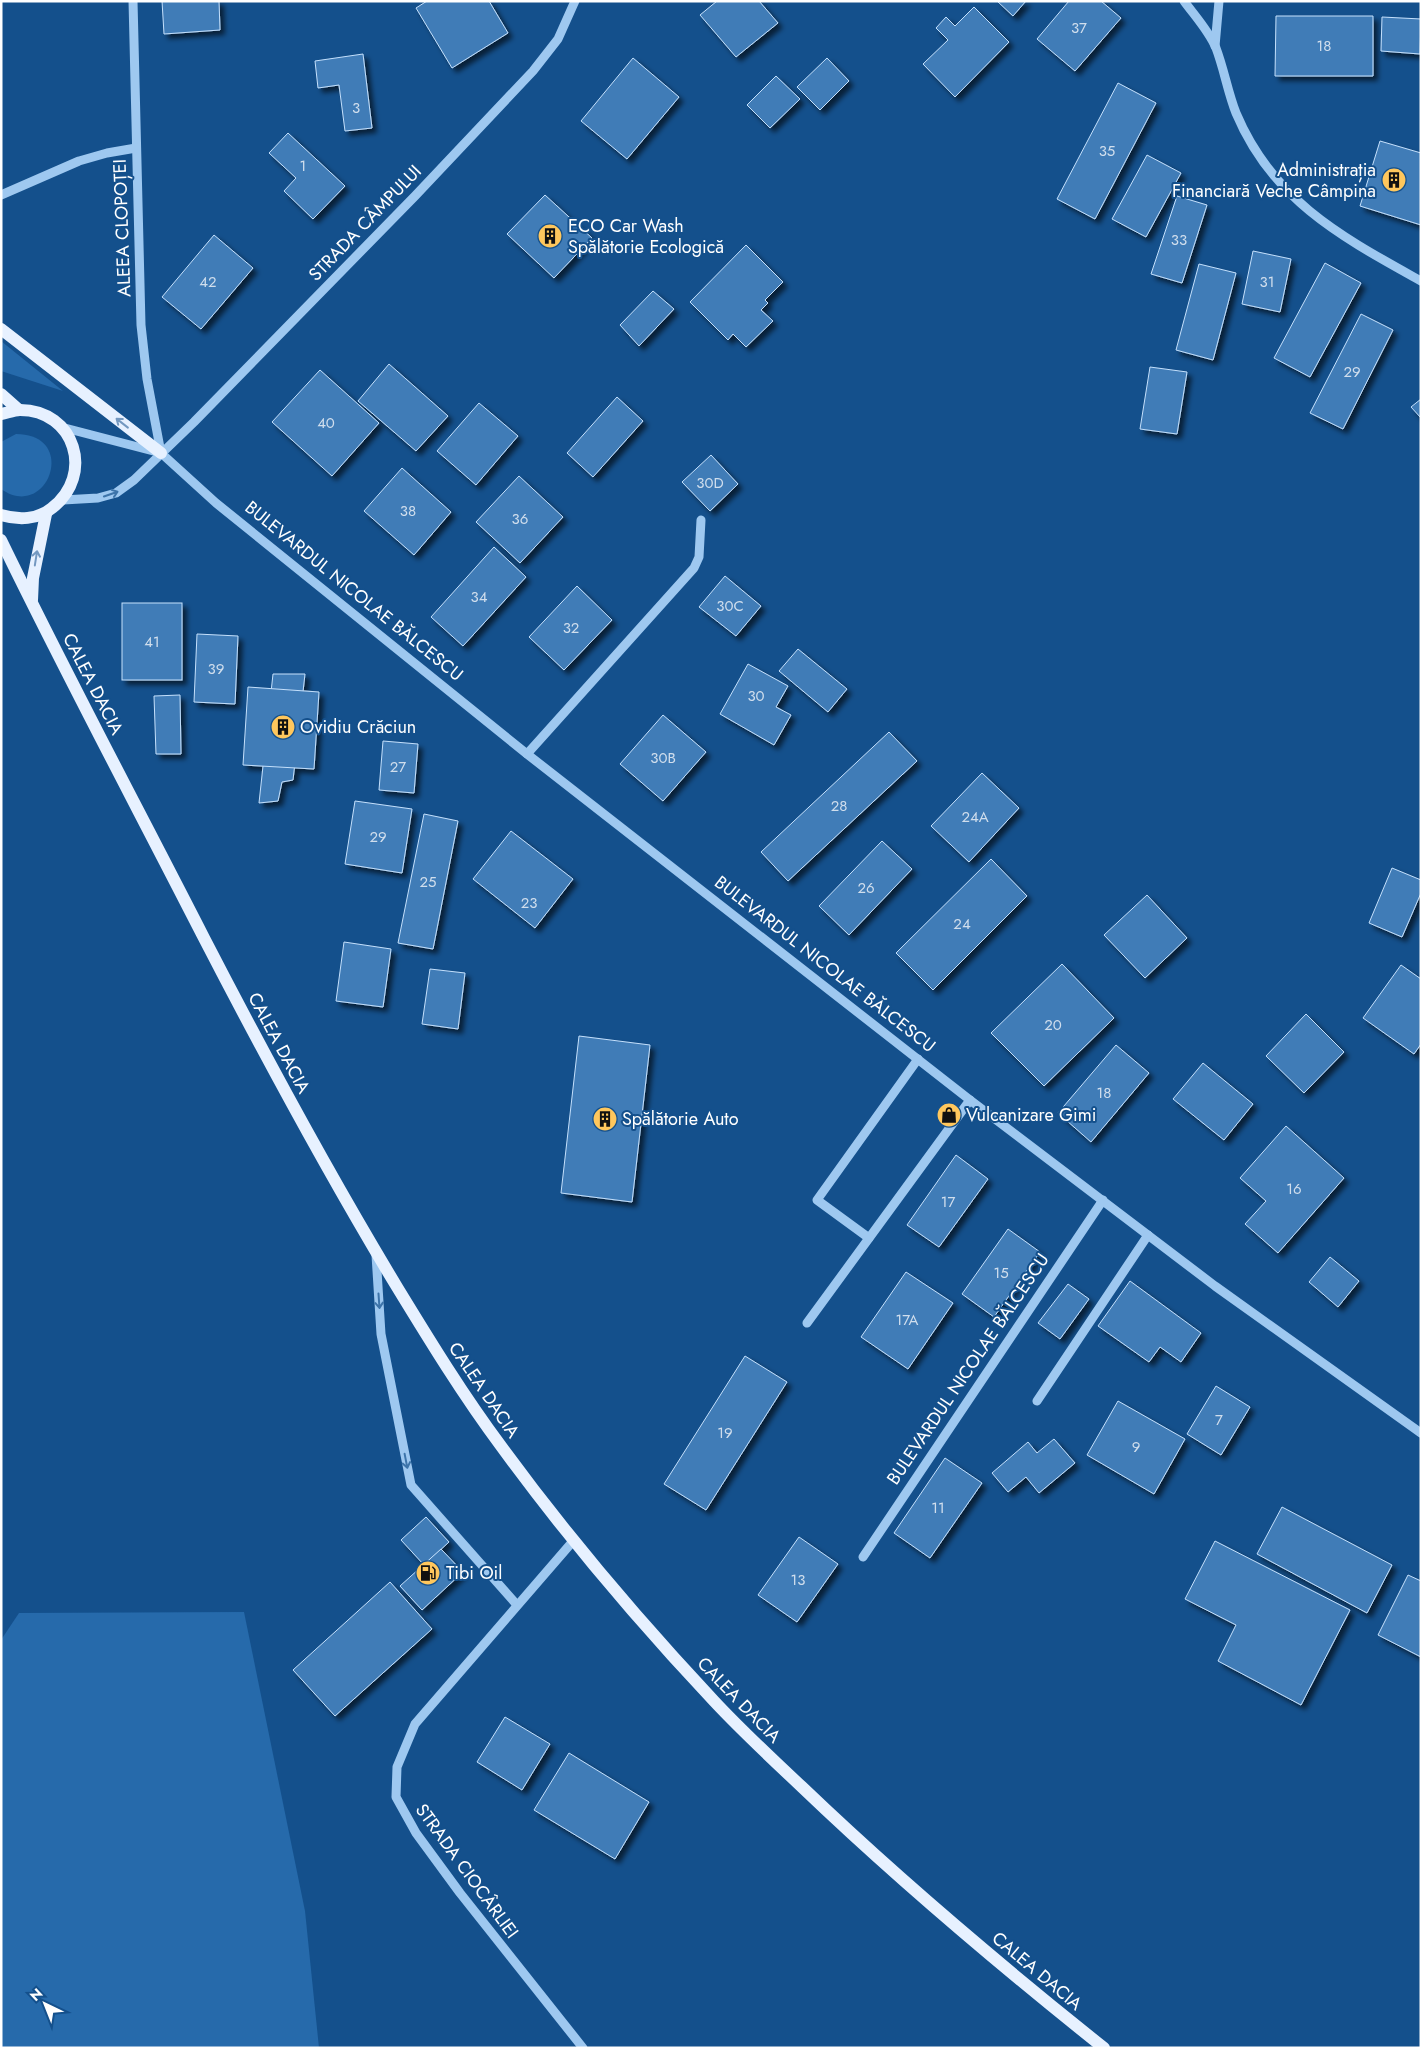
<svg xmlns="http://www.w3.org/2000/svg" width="1422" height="2049" font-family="Jost,sans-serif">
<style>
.green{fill:#266aab}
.building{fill:#417cb7;stroke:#c4e0fc;filter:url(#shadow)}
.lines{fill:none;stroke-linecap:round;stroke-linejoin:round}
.minor{stroke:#9ec8f0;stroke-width:9}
.major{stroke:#e7f1ff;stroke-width:12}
.oneway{stroke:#7398c0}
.oneway2{stroke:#3d74aa}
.labels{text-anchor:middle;stroke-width:4;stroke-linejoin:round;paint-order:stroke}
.number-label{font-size:15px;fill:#d0deed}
.poi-label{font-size:18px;fill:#fff;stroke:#14508c;text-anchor:start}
.street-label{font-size:18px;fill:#fff;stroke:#14508c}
</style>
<defs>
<filter id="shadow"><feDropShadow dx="4.5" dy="4.5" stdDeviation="2.5" flood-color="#0009"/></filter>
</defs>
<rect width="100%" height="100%" fill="#14508c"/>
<!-- green -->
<g class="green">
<path d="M1,341L63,391L1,371Z"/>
<path d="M16,434C79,434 48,522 1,489V442Z"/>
<path d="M244,1612L305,1911L319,2048H1V1640L19,1613Z"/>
</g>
<!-- building -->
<g class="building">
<path d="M162,1H219L220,30L164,34Z"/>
<path d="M427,1H489L508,33L452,68L416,8Z"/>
<path d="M717,1H759L778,23L736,57L700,15Z"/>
<path d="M997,1H1026L1013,16Z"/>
<path d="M1069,1H1101L1121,18L1075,71L1037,39Z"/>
<path d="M974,7L1009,42L955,97L923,64L948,40L936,28L946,17L955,26Z"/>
<path d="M1276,16H1373V76H1275Z"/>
<path d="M1382,17L1421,19L1420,54L1381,51Z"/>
<path d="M363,54L372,128L345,131L339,85L318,88L315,61Z"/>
<path d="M633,58L679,97L627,159L581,121Z"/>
<path d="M827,58L849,81L820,110L797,87Z"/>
<path d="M776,76L800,99L770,128L747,105Z"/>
<path d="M1118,83L1156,103L1095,219L1057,199Z"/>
<path d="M288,133L345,186L313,219L284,191L296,178L269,153Z"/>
<path d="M1380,141L1421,153V225L1360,206Z"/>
<path d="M1147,155L1181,173L1146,237L1112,219Z"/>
<path d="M545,195L592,238L554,278L507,234Z"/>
<path d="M1177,196L1207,205L1182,283L1151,274Z"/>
<path d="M214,235L253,268L201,329L162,297Z"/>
<path d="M746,245L783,282L765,300L768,303L761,310L773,321L746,347L733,334L728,340L690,302Z"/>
<path d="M1253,251L1291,259L1280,312L1242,304Z"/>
<path d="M1325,263L1361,283L1310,377L1274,358Z"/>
<path d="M1199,264L1236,273L1213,360L1176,350Z"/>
<path d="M653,291L674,309L639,346L620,325Z"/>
<path d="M1361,314L1393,330L1343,429L1310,413Z"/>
<path d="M389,364L448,416L416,451L358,401Z"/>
<path d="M1150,367L1187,372L1177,434L1140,429Z"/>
<path d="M320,370L379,423L332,476L272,422Z"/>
<path d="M617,397L643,421L593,477L567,453Z"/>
<path d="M1421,399V418L1411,407Z"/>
<path d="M479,403L518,436L476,485L437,451Z"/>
<path d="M711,455L738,484L710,511L682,482Z"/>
<path d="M402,468L451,512L414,555L364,511Z"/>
<path d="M519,476L563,517L520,563L476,522Z"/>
<path d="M494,547L526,577L463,646L431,617Z"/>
<path d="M725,576L761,606L736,636L699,607Z"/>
<path d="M577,586L612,620L564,670L529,637Z"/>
<rect x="122" y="603" width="60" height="77"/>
<path d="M197,634L238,636L235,704L194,702Z"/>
<path d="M798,649L847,689L828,712L779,671Z"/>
<path d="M748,664L788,686L776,707L791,715L774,745L720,714Z"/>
<path d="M273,674H305L293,780L282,782L278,801L259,803Z"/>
<path d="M248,687L319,692L314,769L243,765Z"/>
<path d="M180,695L181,754H156L154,696Z"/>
<path d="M663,715L706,752L663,801L620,764Z"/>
<path d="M889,732L917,761L788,881L761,852Z"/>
<path d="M383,741L418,744L414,793L379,790Z"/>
<path d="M982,773L1019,808L969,862L931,826Z"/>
<path d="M355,801L412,809L402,873L345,864Z"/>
<path d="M424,814L458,821L433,949L398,943Z"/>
<path d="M511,831L573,879L535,928L473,879Z"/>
<path d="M882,841L912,869L849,935L819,906Z"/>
<path d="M991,859L1027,896L933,990L896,953Z"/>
<path d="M1392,868L1421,880V893L1402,937L1369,923Z"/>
<path d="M1147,895L1187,938L1145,978L1104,935Z"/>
<path d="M344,942L391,949L383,1007L336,1001Z"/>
<path d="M1062,964L1114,1018L1044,1086L991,1033Z"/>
<path d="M1401,965L1421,979V1044L1414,1054L1363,1018Z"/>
<path d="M430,969L465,973L458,1029L422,1024Z"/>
<path d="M1306,1014L1344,1052L1304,1093L1266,1056Z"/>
<path d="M579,1036L650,1045L632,1202L561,1193Z"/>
<path d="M1116,1045L1149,1073L1091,1142L1058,1113Z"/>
<path d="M1203,1063L1253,1104L1224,1140L1173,1099Z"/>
<path d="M1286,1126L1344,1178L1278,1253L1245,1224L1266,1201L1240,1178Z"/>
<path d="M956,1155L988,1179L939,1247L907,1225Z"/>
<path d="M1008,1229L1040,1252L994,1317L962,1294Z"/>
<path d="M1330,1257L1359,1281L1338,1307L1309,1282Z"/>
<path d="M906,1272L953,1303L908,1369L861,1337Z"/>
<path d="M1130,1281L1201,1333L1181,1362L1160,1347L1149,1362L1098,1326Z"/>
<path d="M1068,1284L1089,1299L1060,1339L1038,1323Z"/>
<path d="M745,1356L787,1382L706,1510L664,1484Z"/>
<path d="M1216,1386L1250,1407L1221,1455L1187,1434Z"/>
<path d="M1118,1401L1185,1439L1154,1494L1087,1455Z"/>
<path d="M1054,1439L1075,1463L1039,1493L1026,1477L1008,1492L992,1473L1028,1442L1037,1453Z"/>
<path d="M945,1458L982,1483L930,1558L894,1533Z"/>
<path d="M1282,1507L1392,1565L1367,1613L1257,1554Z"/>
<path d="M426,1517L449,1542L424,1565L401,1540Z"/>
<path d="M799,1537L838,1564L797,1622L758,1595Z"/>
<path d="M1215,1541L1350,1610L1301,1705L1218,1661L1236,1625L1185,1599Z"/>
<path d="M441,1549L463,1572L422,1610L400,1586Z"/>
<path d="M1408,1575L1421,1581V1657L1378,1635Z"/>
<path d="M390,1582L432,1629L335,1716L293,1670Z"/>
<path d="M505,1717L550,1744L522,1790L477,1762Z"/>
<path d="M569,1753L649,1802L615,1859L534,1810Z"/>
</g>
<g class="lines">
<!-- minor -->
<g class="minor">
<path d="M133,1L141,325L147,379L161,453"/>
<path d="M1184,1C1195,16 1209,31 1216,48C1224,69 1228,93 1236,113C1273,201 1342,237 1421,281"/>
<path d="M1215,46L1219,1"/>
<path d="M1,195L79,161L107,153L136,148"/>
<path d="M61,427L161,453L216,503L527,754L970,1100L1215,1286L1421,1433"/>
<path d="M63,500L98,498L116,493L134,480L194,422L415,196L533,71L558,39L575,1"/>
<path d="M527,754L694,568L699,557L701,520"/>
<path d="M869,1238L817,1200L918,1059"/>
<path d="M376,1255L381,1334L411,1485L517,1605"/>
<path d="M807,1323L970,1100"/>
<path d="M1037,1401L1148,1235"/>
<path d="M574,1540L415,1724L397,1767L396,1797L416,1833L460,1893L583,2048"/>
<path d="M863,1557L1103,1200"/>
</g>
<!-- major -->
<g class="major">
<path d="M1,329L161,453"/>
<path d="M1,394L19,410"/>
<path d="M1,414C7,413 14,410 20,410C75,410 95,475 52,508C38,520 18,520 1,515"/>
<path d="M1,540C66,674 136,805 204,938C265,1056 328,1173 397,1287C430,1341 463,1395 501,1446C566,1535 638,1620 714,1701C742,1731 772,1759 802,1787C898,1879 1000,1965 1104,2048"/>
<path d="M32,600L33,578L46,514"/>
</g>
</g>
<!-- one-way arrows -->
<defs><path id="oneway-shaft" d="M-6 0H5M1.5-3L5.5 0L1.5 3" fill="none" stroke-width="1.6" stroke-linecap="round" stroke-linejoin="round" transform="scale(1.25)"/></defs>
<g class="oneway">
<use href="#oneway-shaft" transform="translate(122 423) rotate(-142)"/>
<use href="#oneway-shaft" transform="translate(36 558) rotate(-81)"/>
</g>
<g class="oneway2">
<use href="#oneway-shaft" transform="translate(111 494) rotate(-19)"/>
<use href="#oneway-shaft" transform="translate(379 1301) rotate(86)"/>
<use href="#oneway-shaft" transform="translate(406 1461) rotate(79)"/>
</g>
<!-- icons -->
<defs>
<symbol id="building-disc" viewBox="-11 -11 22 22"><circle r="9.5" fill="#ffc75d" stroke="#14508c"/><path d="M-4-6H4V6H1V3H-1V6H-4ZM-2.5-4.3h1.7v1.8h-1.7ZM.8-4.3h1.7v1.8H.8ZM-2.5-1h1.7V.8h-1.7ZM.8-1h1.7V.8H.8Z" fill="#111"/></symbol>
<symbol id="shop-disc" viewBox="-11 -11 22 22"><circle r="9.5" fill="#ffc75d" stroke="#14508c"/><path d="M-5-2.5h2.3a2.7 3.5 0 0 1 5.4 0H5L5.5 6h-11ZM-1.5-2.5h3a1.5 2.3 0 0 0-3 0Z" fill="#111"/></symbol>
<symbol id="fuel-disc" viewBox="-11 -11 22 22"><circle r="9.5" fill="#ffc75d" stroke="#14508c"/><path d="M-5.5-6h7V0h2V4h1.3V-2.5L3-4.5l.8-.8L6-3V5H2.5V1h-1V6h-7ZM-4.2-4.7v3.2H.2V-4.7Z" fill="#111"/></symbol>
</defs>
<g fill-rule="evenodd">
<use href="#building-disc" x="1380" y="166" width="28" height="28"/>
<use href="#building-disc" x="536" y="222" width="28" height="28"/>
<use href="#building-disc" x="269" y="713" width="28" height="28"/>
<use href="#shop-disc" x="935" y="1101" width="28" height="28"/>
<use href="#building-disc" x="591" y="1105" width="28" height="28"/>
<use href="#fuel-disc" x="414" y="1559" width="28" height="28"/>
</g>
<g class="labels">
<!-- number labels -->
<g class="number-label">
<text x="1079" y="33">37</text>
<text x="1324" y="51">18</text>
<text x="356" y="113">3</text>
<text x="1107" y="156">35</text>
<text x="303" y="171">1</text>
<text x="1179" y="245">33</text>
<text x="208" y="287">42</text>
<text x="1267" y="287">31</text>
<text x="1352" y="377">29</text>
<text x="326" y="428">40</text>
<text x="710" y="488">30D</text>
<text x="408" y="516">38</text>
<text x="520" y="524">36</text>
<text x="479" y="602">34</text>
<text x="730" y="611">30C</text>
<text x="571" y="633">32</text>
<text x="152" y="647">41</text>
<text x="216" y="674">39</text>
<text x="756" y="701">30</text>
<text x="663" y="763">30B</text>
<text x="398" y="772">27</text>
<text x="839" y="811">28</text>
<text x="975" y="822">24A</text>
<text x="378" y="842">29</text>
<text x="428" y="887">25</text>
<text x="866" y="893">26</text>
<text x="529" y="908">23</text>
<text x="962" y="929">24</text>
<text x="1053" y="1030">20</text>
<text x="1104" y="1098">18</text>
<text x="1294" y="1194">16</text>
<text x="948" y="1207">17</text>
<text x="1001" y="1278">15</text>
<text x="907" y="1325">17A</text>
<text x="1219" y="1425">7</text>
<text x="725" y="1438">19</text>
<text x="1136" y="1452">9</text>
<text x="938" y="1513">11</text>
<text x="798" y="1585">13</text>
</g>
<!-- poi labels -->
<g class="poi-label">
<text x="1376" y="176" text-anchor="end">Administrația<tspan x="1376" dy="21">Financiară Veche Câmpina</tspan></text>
<text x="568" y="232">ECO Car Wash<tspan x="568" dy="21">Spălătorie Ecologică</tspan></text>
<text x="300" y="733">Ovidiu Crăciun</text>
<text x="966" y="1121">Vulcanizare Gimi</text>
<text x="622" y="1125">Spălătorie Auto</text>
<text x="446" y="1579">Tibi Oil</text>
</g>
<!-- street labels -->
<g class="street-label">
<text transform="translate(365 223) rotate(-46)" y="6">STRADA CÂMPULUI</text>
<text transform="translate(122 228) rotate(-92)" y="6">ALEEA CLOPOȚEI</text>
<text transform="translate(354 591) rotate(39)" y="6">BULEVARDUL NICOLAE BĂLCESCU</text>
<text transform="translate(93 684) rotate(63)" y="6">CALEA DACIA</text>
<text transform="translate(825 964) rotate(38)" y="6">BULEVARDUL NICOLAE BĂLCESCU</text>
<text transform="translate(279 1043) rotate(62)" y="6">CALEA DACIA</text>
<text transform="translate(968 1369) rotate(-56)" y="6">BULEVARDUL NICOLAE BĂLCESCU</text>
<text transform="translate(484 1390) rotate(56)" y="6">CALEA DACIA</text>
<text transform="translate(739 1700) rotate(46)" y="6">CALEA DACIA</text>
<text transform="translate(467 1871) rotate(54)" y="6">STRADA CIOCÂRLIEI</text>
<text transform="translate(1037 1971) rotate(40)" y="6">CALEA DACIA</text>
</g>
</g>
<!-- border -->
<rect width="1422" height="2049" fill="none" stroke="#ffffff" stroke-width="5"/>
<!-- north arrow -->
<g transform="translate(45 2004) rotate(317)" stroke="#14508c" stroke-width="4" paint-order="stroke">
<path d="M0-4L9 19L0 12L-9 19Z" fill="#ffffff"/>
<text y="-8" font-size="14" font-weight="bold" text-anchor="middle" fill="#ffffff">N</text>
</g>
</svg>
